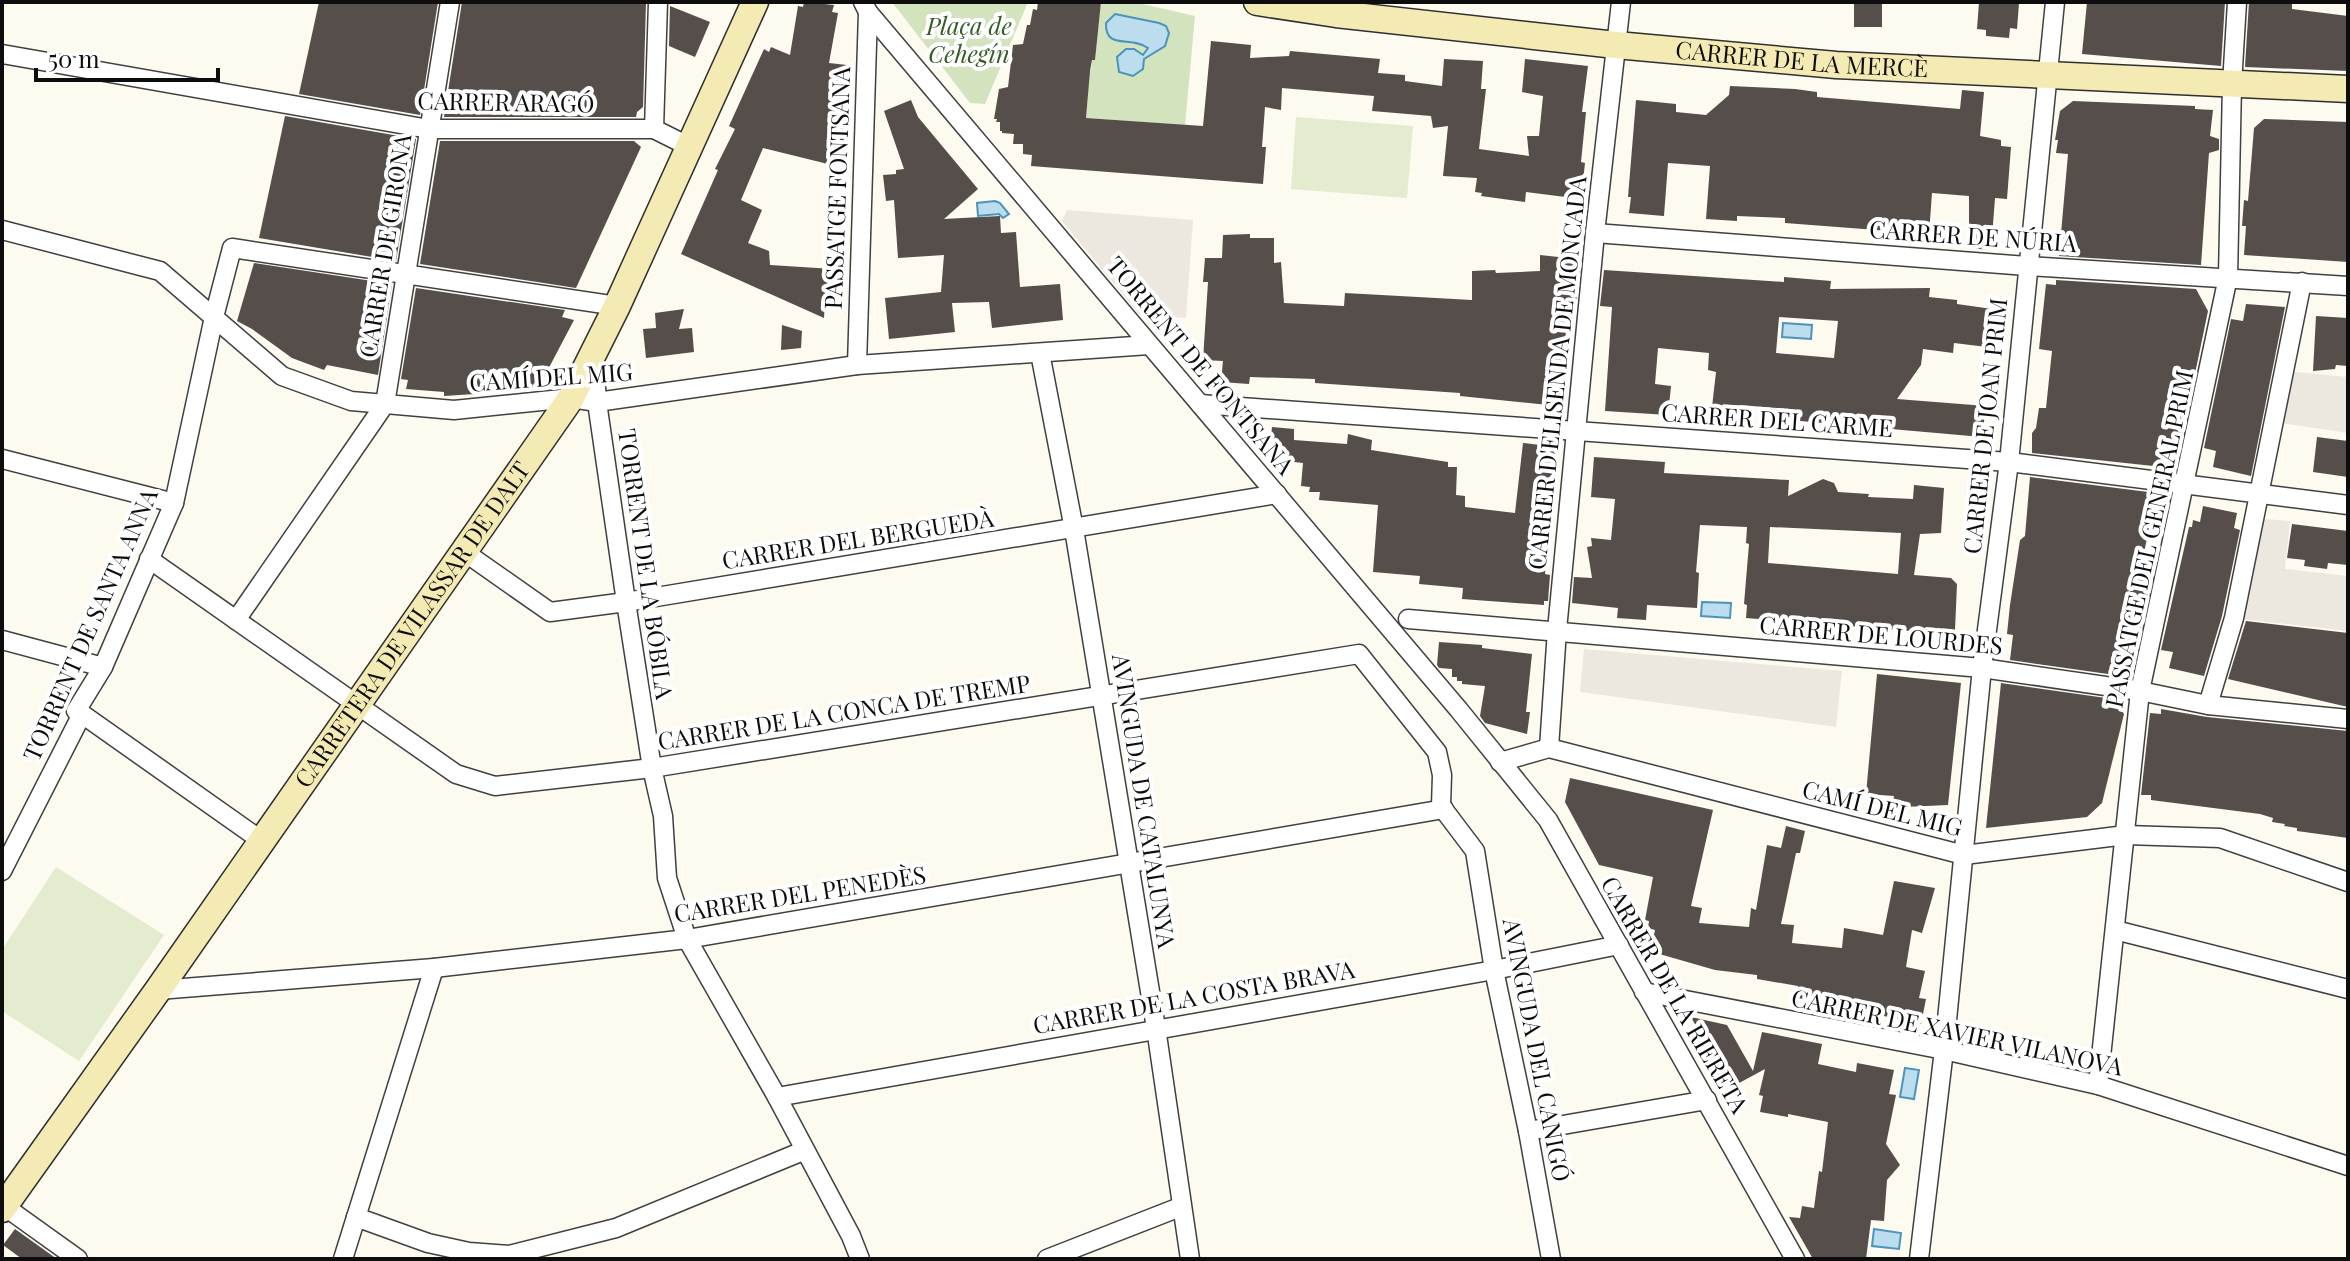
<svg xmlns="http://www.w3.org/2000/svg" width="2350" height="1261" font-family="'Playfair Display',serif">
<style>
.green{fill:#d3e3be}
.pitch{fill:#e3ecce}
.plaza{fill:#ede8df}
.water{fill:#bde;stroke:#4b94bb;stroke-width:2}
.building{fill:#554e4b;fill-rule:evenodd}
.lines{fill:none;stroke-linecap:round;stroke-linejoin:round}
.street-casing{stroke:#404040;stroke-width:21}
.secondary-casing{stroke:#2f2f2f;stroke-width:29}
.street{stroke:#fff;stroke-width:18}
.secondary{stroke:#f4eab3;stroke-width:26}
.labels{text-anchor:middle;stroke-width:8;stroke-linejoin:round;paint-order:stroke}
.park-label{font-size:24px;font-style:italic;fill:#345d26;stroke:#fff}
.street-label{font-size:24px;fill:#0d0d0d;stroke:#fff}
</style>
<rect width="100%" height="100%" fill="#fdfaf0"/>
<!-- green -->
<g class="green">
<path d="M892,2H1028L985,104L970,103Z"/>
<path d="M1101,2H1134L1195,16L1185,125L1086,118L1088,94L1085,70L1091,71L1092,60H1095Z"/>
</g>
<!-- pitch -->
<g class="pitch">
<path d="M1296,117L1413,126L1407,198L1291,189Z"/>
<path d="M56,867L164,935L79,1061L2,1011V950Z"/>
</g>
<!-- plaza -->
<g class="plaza">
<path d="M1067,210L1193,220L1186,318L1140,315L1062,221Z"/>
<path d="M2285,371L2348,377V433L2275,422Z"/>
<path d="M2253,518L2290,521L2285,569L2348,576V631L2234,618Z"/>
<path d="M1584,649L1842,671L1836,727L1580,692Z"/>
</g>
<!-- water -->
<g class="water">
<path d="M1115,14L1159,23L1166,26L1169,33L1165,46L1144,59L1143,69L1133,76L1119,72L1117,57L1126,49H1134L1143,55L1148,48C1131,35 1105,51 1106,23Z"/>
<path d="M995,201L1000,203L1009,214L1003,218L999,214L978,216L977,203Z"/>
<path d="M1783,323L1812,325L1811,339L1782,337Z"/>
<path d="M1702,602L1731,603L1730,618L1701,616Z"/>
<path d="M1905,1068L1919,1070L1914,1099L1900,1097Z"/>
<path d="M1874,1229L1901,1233L1899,1249L1872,1246Z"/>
</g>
<!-- building -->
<g class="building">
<path d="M319,2H438L420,115L299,94Z"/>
<path d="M462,2L646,3L643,107L637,112L636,117H444Z"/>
<path d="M804,2L834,5L832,12L838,13L829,63L847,65L840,129L847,126L840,161L833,159L832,165L763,148L741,200L762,210L748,243L769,251L770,265L833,269L832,299H825L824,318L681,254L718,170L715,169L735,129L729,126L764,49L769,52L771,47L790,55L798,6L803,7Z"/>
<path d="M1038,2H1101L1095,60H1092L1090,71L1086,118L1203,126L1211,41L1251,45L1250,58L1289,56L1290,51L1380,59L1378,73L1405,75V81L1442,86L1444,59L1483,61L1481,89H1486L1479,149L1529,156L1527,136H1539L1543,96L1522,92L1525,59L1588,66L1582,112H1586L1581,162L1585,163L1581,199L1526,192L1525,202L1481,196L1482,193L1475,192L1477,178L1443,176L1448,126L1433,128L1431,116L1372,111L1374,96L1282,88L1281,110L1265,107L1262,147H1266L1263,184L1031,166L1032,155L1023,154V144H1013L1014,134L1002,133V131H1000V122H996L997,119H994L999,89L1008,87L1013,45L1023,44L1027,25H1030L1033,9L1037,10Z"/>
<rect x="1854" y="2" width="28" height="25"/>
<path d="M1979,2L2019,3L2017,29L2010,28L2009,38L1986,36V30L1977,29Z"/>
<path d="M2087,2H2225L2221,66L2082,54Z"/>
<path d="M2249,2H2292V9L2348,16V71L2245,67Z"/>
<path d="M670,6L710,22L695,57L669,46Z"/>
<path d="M1730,86L1795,89L1817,92V97L1960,109L1962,90L1984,92L1980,136L2001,140V146L2011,147L2007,199L1995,198L1991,250L1969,248V196L1932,193L1929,234L1785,223V218L1737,216V221L1706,219L1710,166L1668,163L1664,216L1629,213L1631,197H1628L1636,100L1676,104V112L1706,115L1729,95Z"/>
<path d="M911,100L918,117L978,189L944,219L1000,216L1001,233L1016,232L1020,287L1060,284L1063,320L992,328L989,302L952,303L955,332L889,339L885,298L941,292L944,255L898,258L894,200L886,201L883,175L896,174V170L904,169L884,111Z"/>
<path d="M2073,101L2195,106V109L2213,110L2210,136L2219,139V150L2209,153L2201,265L2059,256L2068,154L2056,153L2058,140H2055L2060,111Z"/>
<path d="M285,116L416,139L396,261L259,238Z"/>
<path d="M2264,119L2348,122V262L2244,255L2246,226H2242L2244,200L2248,201L2254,128Z"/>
<path d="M440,141H634L641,147L576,288L420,264Z"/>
<path d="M1250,234V238H1274V263L1281,262L1284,303L1344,306L1345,293L1472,300V271L1495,270L1496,273L1540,271V255L1577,259L1576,268H1580L1576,304L1572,303L1571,323L1567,322L1558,406L1460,396V393L1315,383V379L1250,377L1249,384L1221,382L1223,361L1203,360L1208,282H1203L1205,258H1222L1223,235Z"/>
<path d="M254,263L392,284L378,375L327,365L324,370L292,358L252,329L237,321Z"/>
<path d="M1604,270L1784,282V277L1831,281L1830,289L1930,288L1929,297L1957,300V304L1992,309L1987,347L1954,343L1953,353L1923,349L1921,365L1897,399L1986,406L1982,437L1789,420L1790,409L1740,405V409L1712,407L1716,372L1708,370L1709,353L1658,348L1655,384L1671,386L1668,415L1605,411L1612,307L1600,306ZM1779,317L1838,321L1834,358L1776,353Z"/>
<path d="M2056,280L2196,289L2208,311L2181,441L2177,440L2172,468L2032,453V433L2036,428L2039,408H2046L2052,351L2039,349L2046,284L2056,285Z"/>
<path d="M416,288L565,310L562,317L574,320L543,379L538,376L533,388L493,368L489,391H475V394L444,396V392L406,389L408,380L401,379Z"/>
<path d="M2246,304L2285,307L2251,476L2213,467L2216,451L2204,448L2231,319L2243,321Z"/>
<path d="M684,309L679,329L692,328L694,352L646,358L643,329L656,328L655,313Z"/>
<path d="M2316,316L2348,318V366L2336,365L2335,369L2313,371Z"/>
<path d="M782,325L802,331L801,348L781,350Z"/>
<path d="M1272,427L1294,429V440L1347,444L1348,434L1372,440L1371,450L1448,462V467H1457L1456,495L1465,496V507L1515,513L1523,443L1556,447L1545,574L1550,575L1548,601H1544V605L1462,599L1463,588L1419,584L1420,576L1373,572L1378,505L1319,500L1320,492H1309L1310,487L1301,486L1303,463L1276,460V455L1269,454Z"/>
<path d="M2317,437L2348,441V477L2313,472Z"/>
<path d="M1594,457L1665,462L1664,473L1789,480L1788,496L1823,479L1834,483L1838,492L1869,494L1868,497L1913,499L1914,485L1944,488L1941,533L1920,534L1914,575L1951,578L1957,584L1955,630H1950L1949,634L1746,618L1747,605L1744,604L1749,544L1746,543L1747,527L1700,525L1696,572L1699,573L1697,608L1647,605L1646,620L1617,618L1618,608L1572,603L1574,577L1592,578L1587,547L1592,546L1591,538L1611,540L1615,499L1591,497ZM1770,527L1901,533L1898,574L1768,563Z"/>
<path d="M2030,477L2156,493L2142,563L2154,566L2137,645H2135L2131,663L2115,675L2010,660L2013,635L2007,634L2010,605L2020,540L2025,536Z"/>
<path d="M2203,506L2237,513L2234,528L2240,530L2222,616L2204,676L2169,668L2173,652L2161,650L2189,527H2192L2193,520L2200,522Z"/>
<path d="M2292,524L2348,531V565L2328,563L2327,569L2304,566L2305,560L2287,558Z"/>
<path d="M2246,621L2348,633V707L2228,679Z"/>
<path d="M1439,642L1482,645V648L1532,654L1526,712H1530L1527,734L1485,723L1480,716L1485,686L1462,684V681H1457V677H1452V669L1439,668L1437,665Z"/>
<path d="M1877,674L1961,683L1948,805L1903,807V802L1893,801L1894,796L1866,794Z"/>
<path d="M2001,683L2113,699L2124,714L2102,803L2087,817L1986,828Z"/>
<path d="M2161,709L2207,717L2348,731V838L2297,831V828L2284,826L2285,824L2272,822L2273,818L2260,814L2151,800V795H2141L2150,713L2161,714Z"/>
<path d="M1570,778L1713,810L1691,906L1702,908L1699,923L1749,927L1751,908L1756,910L1767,845L1781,848L1786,826L1805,831L1800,853H1796L1781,924L1794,925L1792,943L1842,948L1844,928L1883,935L1894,881L1935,888L1922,933L1912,930L1906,967L1925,971L1919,998L1926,999L1921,1024L1884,1016L1885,1011L1841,1007L1842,1004L1797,998L1798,986L1757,979V975L1715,970L1656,953L1659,942L1653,940L1655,930L1648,928L1649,921L1645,920L1653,877L1599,865L1565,802Z"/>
<path d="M1691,1017L1727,1025L1753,1071L1762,1032L1822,1044L1818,1064L1856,1072L1857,1063L1894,1070L1889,1094L1896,1095L1886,1144L1900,1165L1887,1180L1884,1221L1871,1220L1866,1259H1813L1789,1217L1800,1218L1802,1206L1814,1208L1819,1171L1822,1172L1828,1122L1788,1114V1117L1760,1112L1763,1096L1759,1095L1765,1069L1730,1088Z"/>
<path d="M15,1229L57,1259H22L3,1245Z"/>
</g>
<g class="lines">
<defs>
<g id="street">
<path d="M863,2L868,12L1459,710L1548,820L1795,1259"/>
<path d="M2,54L429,129H654L688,146"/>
<path d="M654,129L658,2"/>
<path d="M2,230L160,271L282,376L351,401L454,410L571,398L597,402L857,365L1149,345"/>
<path d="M1595,233L2027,266L2348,286"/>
<path d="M1040,353L1074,529L1156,1028L1190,1259"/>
<path d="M594,355L597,402L626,602L652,768L663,816L667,878L687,939L777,1097L851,1236L860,1259"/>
<path d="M857,365L868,12"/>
<path d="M1200,404L2009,462L2348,505"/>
<path d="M2,459L174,503"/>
<path d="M463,551L550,612L626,602L1277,494"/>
<path d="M149,559L456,774L495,786L652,768L1359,654L1437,752L1442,775L1441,806L1475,851L1494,970L1528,1131L1551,1259"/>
<path d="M1408,619L1982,668L2140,691L2208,705L2348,719"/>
<path d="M236,620L385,404L450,2"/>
<path d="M2,640L103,667"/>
<path d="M2208,705L2234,618L2302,282"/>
<path d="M82,714L262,841"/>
<path d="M1549,748L1557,630L1595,233L1621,2"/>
<path d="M1500,762L1549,748L1964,855L2126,835L2220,838L2348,882"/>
<path d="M2,871L82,714L76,711L103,667L174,503L214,317L232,248L617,306"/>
<path d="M2115,930L2348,989"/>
<path d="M158,990L434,968L687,939L1444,809"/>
<path d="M1644,992L1944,1050L2098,1085L2348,1166"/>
<path d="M2098,1085L2140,691L2228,277L2232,84L2237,2"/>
<path d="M777,1097L1494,970L1619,945"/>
<path d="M1528,1131L1707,1100"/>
<path d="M4,1206L78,1259"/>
<path d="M356,1217L428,1243L469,1252L509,1255L616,1228L803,1151"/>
<path d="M343,1259L434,968"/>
<path d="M1047,1259L1180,1207"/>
<path d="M1919,1259L1944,1050L1982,668L2009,462L2055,2"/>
</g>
<g id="secondary">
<path id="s1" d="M1257,2L1336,14L1616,45L1836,65L2348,89"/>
<path id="s2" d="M2,1209L158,990L571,398L617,306L755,2"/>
</g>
</defs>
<!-- street casing -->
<use href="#street" class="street-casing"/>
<!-- secondary casing -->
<use href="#secondary" class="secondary-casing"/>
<!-- street -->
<use href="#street" class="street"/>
<!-- secondary -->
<use href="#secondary" class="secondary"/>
</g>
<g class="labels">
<!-- park labels -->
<g class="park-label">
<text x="969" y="35">Plaça de<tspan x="969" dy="28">Cehegín</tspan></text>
</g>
<!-- street labels -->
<g class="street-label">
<text dy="8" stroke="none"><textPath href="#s1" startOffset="548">CARRER DE LA MERCÈ</textPath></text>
<text transform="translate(506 103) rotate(1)" y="8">CARRER ARAGÓ</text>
<text transform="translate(838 188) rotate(-88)" y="8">PASSATGE FONTSANA</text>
<text transform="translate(1973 237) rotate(4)" y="8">CARRER DE NÚRIA</text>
<text transform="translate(386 246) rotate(-81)" y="8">CARRER DE GIRONA</text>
<text transform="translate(1200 366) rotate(50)" y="8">TORRENT DE FONTSANA</text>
<text transform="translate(1558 373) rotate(-84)" y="8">CARRER D'ELISENDA DE MONCADA</text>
<text transform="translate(551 378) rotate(-4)" y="8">CAMÍ DEL MIG</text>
<text transform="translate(1777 421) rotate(4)" y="8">CARRER DEL CARME</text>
<text transform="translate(1986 426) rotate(-84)" y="8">CARRER DE JOAN PRIM</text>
<text transform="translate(2150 539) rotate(-78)" y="8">PASSATGE DEL GENERAL PRIM</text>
<text transform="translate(858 540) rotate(-9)" y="8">CARRER DEL BERGUEDÀ</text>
<text transform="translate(645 564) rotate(82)" y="8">TORRENT DE LA BÓBILA</text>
<text transform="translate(91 625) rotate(-66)" y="8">TORRENT DE SANTA ANNA</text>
<text dy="8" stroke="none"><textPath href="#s2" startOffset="714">CARRETERA DE VILASSAR DE DALT</textPath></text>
<text transform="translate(1881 636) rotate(5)" y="8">CARRER DE LOURDES</text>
<text transform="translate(844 713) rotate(-9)" y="8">CARRER DE LA CONCA DE TREMP</text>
<text transform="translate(1143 801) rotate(81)" y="8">AVINGUDA DE CATALUNYA</text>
<text transform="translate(1882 809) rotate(14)" y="8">CAMÍ DEL MIG</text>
<text transform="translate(800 895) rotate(-9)" y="8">CARRER DEL PENEDÈS</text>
<text transform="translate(1674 995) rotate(60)" y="8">CARRER DE LA RIERETA</text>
<text transform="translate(1194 998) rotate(-10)" y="8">CARRER DE LA COSTA BRAVA</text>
<text transform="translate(1957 1033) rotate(12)" y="8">CARRER DE XAVIER VILANOVA</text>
<text transform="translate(1536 1050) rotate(79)" y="8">AVINGUDA DEL CANIGÓ</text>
</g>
</g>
<!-- border -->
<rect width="2350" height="1261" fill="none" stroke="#0d0d0d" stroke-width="8"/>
<!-- scale -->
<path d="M36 68v12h182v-12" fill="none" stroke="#0d0d0d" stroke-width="4"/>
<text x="48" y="68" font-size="24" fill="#0d0d0d" stroke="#ffffff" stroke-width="6" paint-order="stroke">50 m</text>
</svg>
